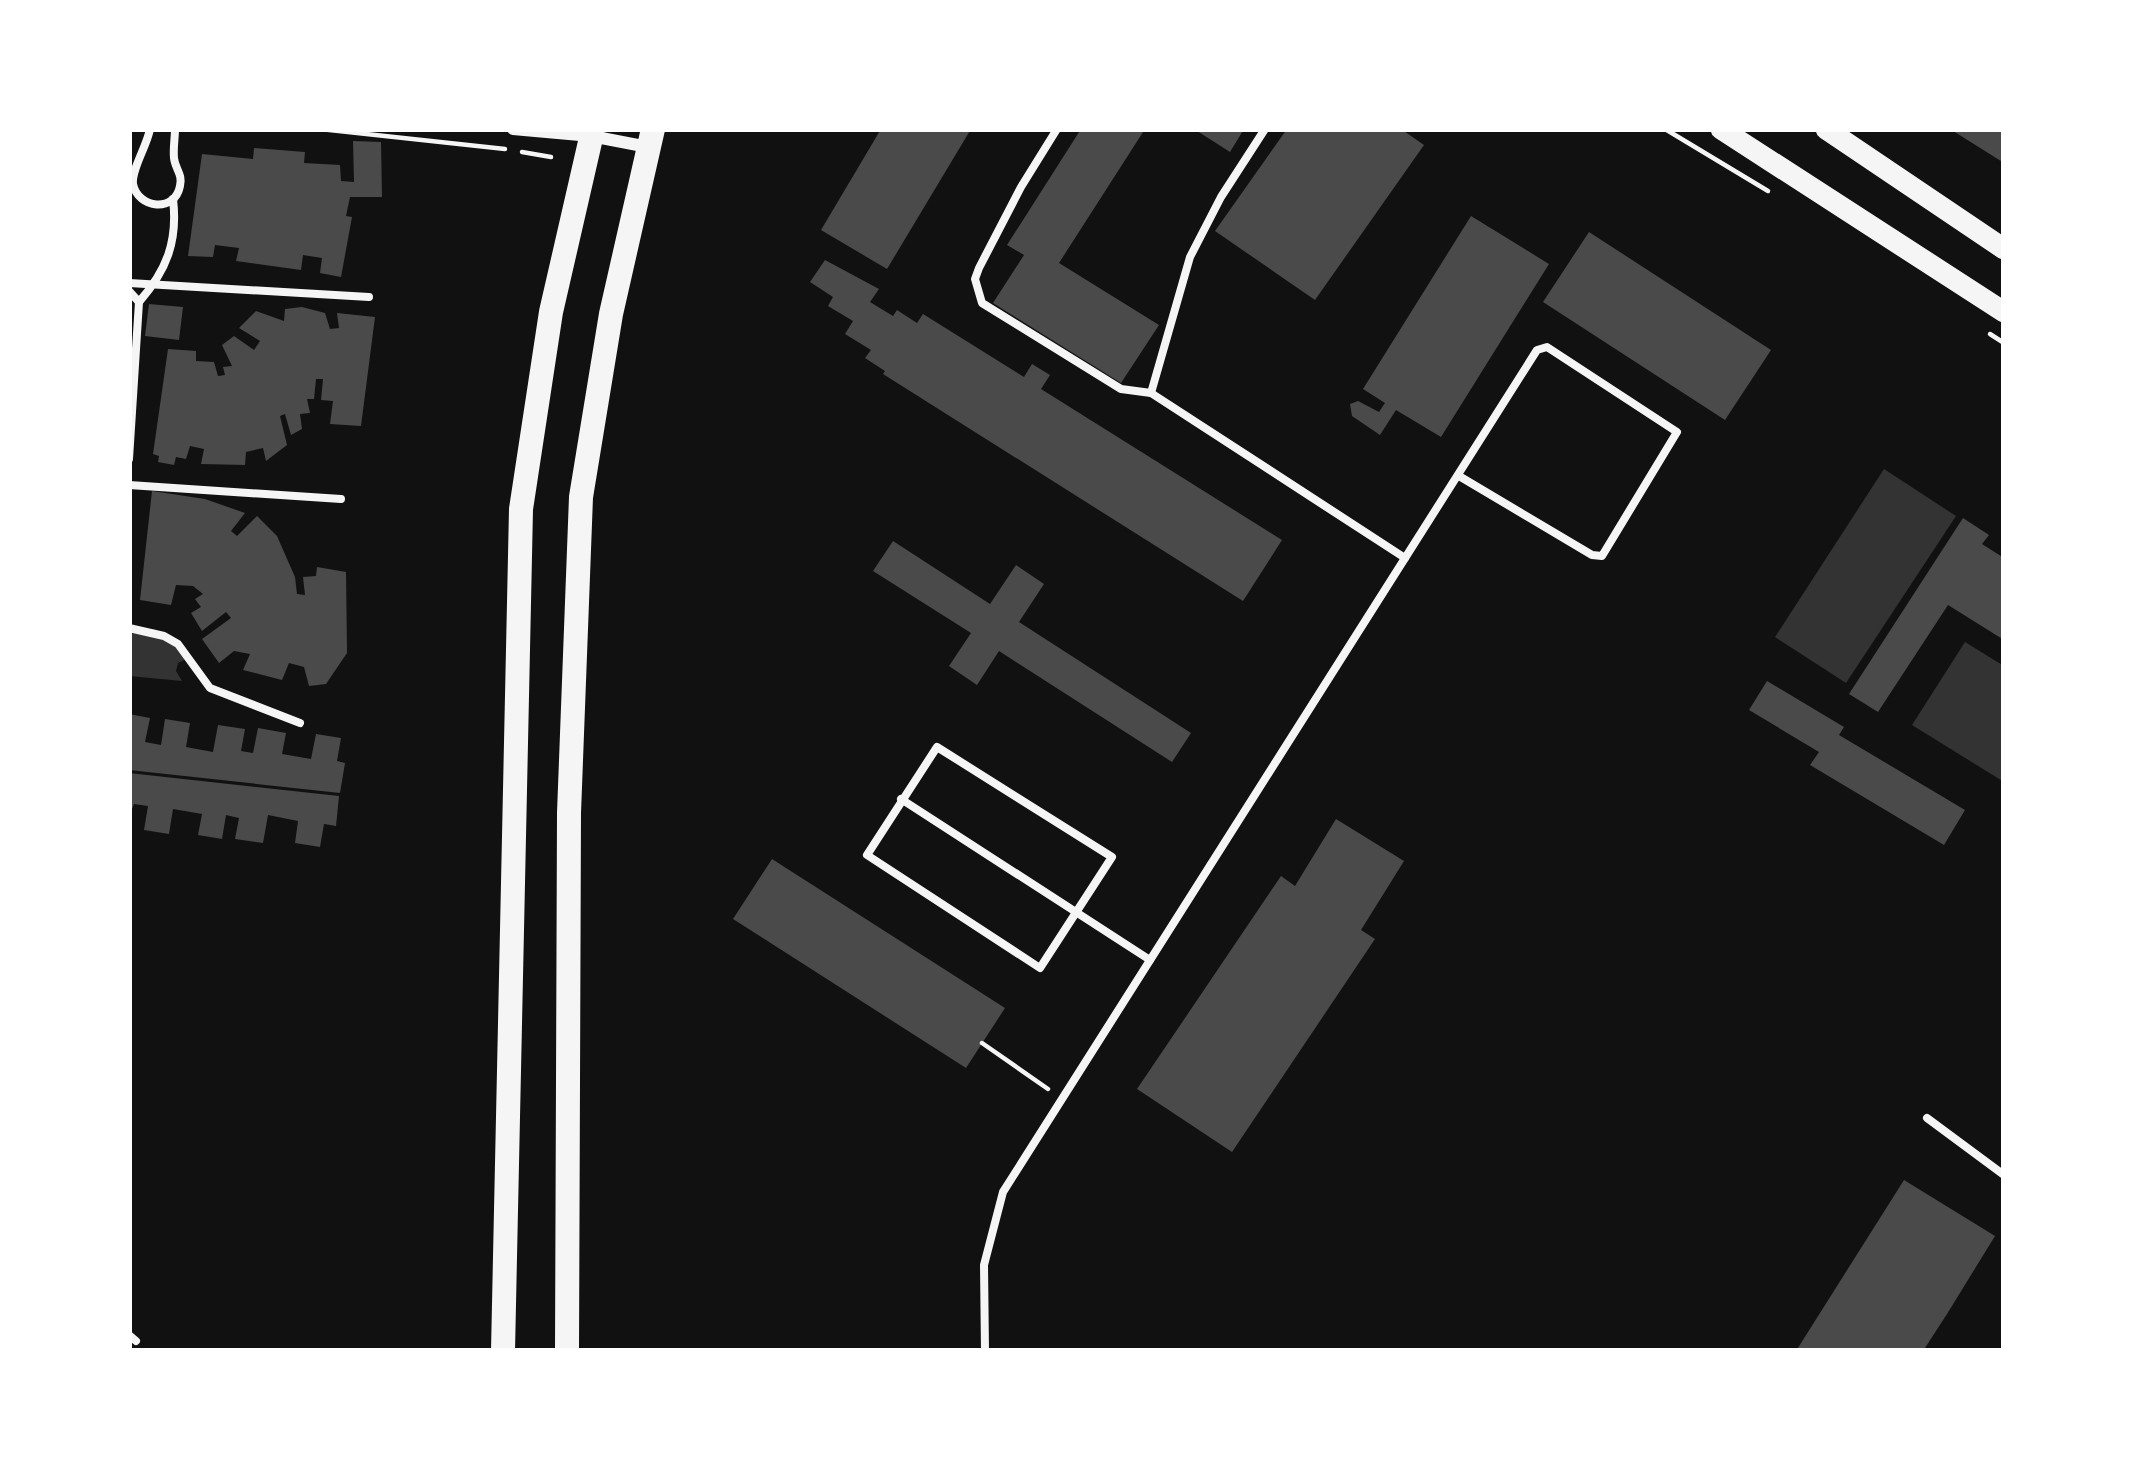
<svg xmlns="http://www.w3.org/2000/svg" width="2133" height="1480" font-family="Jost,sans-serif">
<style>
.water{fill:#333}
.building{fill:#4a4a4a}
.lines{fill:none;stroke-linecap:round;stroke-linejoin:round}
.path{stroke:#f5f5f5;stroke-width:4.5}
.service{stroke:#f5f5f5;stroke-width:8}
.minor{stroke:#f5f5f5;stroke-width:12}
.secondary{stroke:#f5f5f5;stroke-width:21}
.primary{stroke:#f5f5f5;stroke-width:24}
</style>
<rect width="100%" height="100%" fill="#111"/>
<!-- water -->
<g class="water">
<path d="M1884,469L1956,516L1846,683L1775,637Z"/>
<path d="M154,629L177,645L186,659L178,663L176,671L182,681L129,676V634Z"/>
<path d="M1965,642L2004,666V782L1912,725Z"/>
</g>
<!-- building -->
<g class="building">
<path d="M881,129H971L887,269L821,230Z"/>
<path d="M1081,129H1145L1059,263L1159,325L1121,383L993,303L1024,255L1007,245Z"/>
<path d="M1194,129H1244L1230,152Z"/>
<path d="M1287,129H1401L1424,145L1315,300L1215,231Z"/>
<path d="M1950,129H2004V163Z"/>
<path d="M353,141L381,142L382,197H350L346,216L352,217L341,277L320,273L322,258L303,255L301,270L236,261L239,248L215,245L213,257L188,256L202,154L253,159L254,148L305,152L304,163L340,165L341,181L354,182Z"/>
<path d="M1471,216L1549,264L1441,437L1396,410L1380,435L1352,416L1350,404L1358,401L1379,412L1385,403L1363,389Z"/>
<path d="M1589,232L1771,350L1725,420L1543,302Z"/>
<path d="M825,260L879,289L870,302L893,316L897,310L917,323L923,314L1024,377L1032,364L1050,375L1041,389L1282,540L1243,601L883,374L885,371L865,358L871,350L845,334L853,321L828,306L833,297L810,282Z"/>
<path d="M149,304L183,307L179,340L145,336Z"/>
<path d="M302,307L325,313L330,329L339,328L337,313L375,317L361,426L330,424L333,401L321,400L323,379H316L314,399H307L310,413L300,414L302,429L291,435L285,414L280,416L287,445L266,461L263,448L246,452L245,465L201,464L204,449L190,446L186,459L176,457L174,465L158,462L159,456L153,454L168,349L196,351V361L214,362L218,376L225,375L223,367L232,366L222,345L234,336L254,350L260,341L239,328L256,311L284,321L285,309Z"/>
<path d="M152,491L205,499L245,513L231,531L237,536L257,516L277,536L295,577L297,594L305,595L303,577L316,576L317,567L346,572L347,653L326,684L309,686L304,667L289,663L282,680L243,670L250,654L234,651L219,663L202,639L231,618L226,612L202,631L191,613L201,607L195,599L203,594L193,586L176,585L171,605L140,600Z"/>
<path d="M1963,518L1989,535L1982,544L2004,558V640L1948,605L1878,712L1849,694Z"/>
<path d="M893,541L990,604L1016,565L1044,584L1019,622L1191,733L1172,762L999,651L977,685L949,666L971,633L873,571Z"/>
<path d="M1767,681L1844,727L1839,735L1965,810L1944,845L1810,765L1819,752L1749,710Z"/>
<path d="M129,714L150,718L145,742L161,745L165,719L190,723L186,747L213,752L218,725L245,729L241,751L253,753L258,728L286,733L282,754L311,759L316,734L341,738L337,761L345,763L340,793L129,770Z"/>
<path d="M129,773L339,796L336,826L324,824L320,847L295,843L298,821L268,815L263,843L235,839L239,818L226,815L222,839L198,835L202,814L173,809L169,834L144,830L148,806L134,804L129,817Z"/>
<path d="M1336,819L1404,861L1361,930L1375,939L1232,1152L1137,1089L1281,876L1295,886Z"/>
<path d="M772,859L1005,1008L966,1068L733,919Z"/>
<path d="M1904,1180L1995,1236L1947,1314L1923,1351H1796Z"/>
</g>
<g class="lines">
<!-- path -->
<g class="path">
<path d="M320,129L505,149"/>
<path d="M1665,129L1768,191"/>
<path d="M522,152L551,157"/>
<path d="M1990,334L2004,343"/>
<path d="M982,1043L1048,1089"/>
</g>
<!-- service -->
<g class="service">
<path d="M150,129C147,146 131,170 133,184C138,209 175,213 180,186C183,174 175,169 174,158C173,149 175,138 175,129"/>
<path d="M1057,129L1021,187L979,268L975,279L982,303L1121,389L1151,393L1405,558"/>
<path d="M129,283L369,297"/>
<path d="M129,291L139,302"/>
<path d="M1151,393L1190,257L1221,197L1265,129"/>
<path d="M129,459L139,302C167,270 178,241 173,199"/>
<path d="M129,485L341,499"/>
<path d="M129,628L164,636L178,644L210,688L300,723"/>
<path d="M937,747L1112,857L1040,968L867,855Z"/>
<path d="M901,799L1150,960"/>
<path d="M1927,1118L2004,1175"/>
<path d="M129,1335L136,1341"/>
<path d="M985,1351L984,1265L1003,1192L1537,350L1547,347L1677,432L1602,556L1592,555L1459,476"/>
</g>
<!-- minor -->
<path class="minor" d="M513,129L591,136L648,147"/>
<!-- secondary -->
<g class="secondary">
<path d="M1721,129L2004,312"/>
<path d="M1826,129L2004,249"/>
</g>
<!-- primary -->
<g class="primary">
<path d="M503,1351L521,509L551,312L593,129"/>
<path d="M567,1351L569,813L581,497L611,314L653,129"/>
</g>
</g>
<!-- border -->
<rect width="2133" height="1480" fill="none" stroke="#ffffff" stroke-width="264"/>
</svg>
